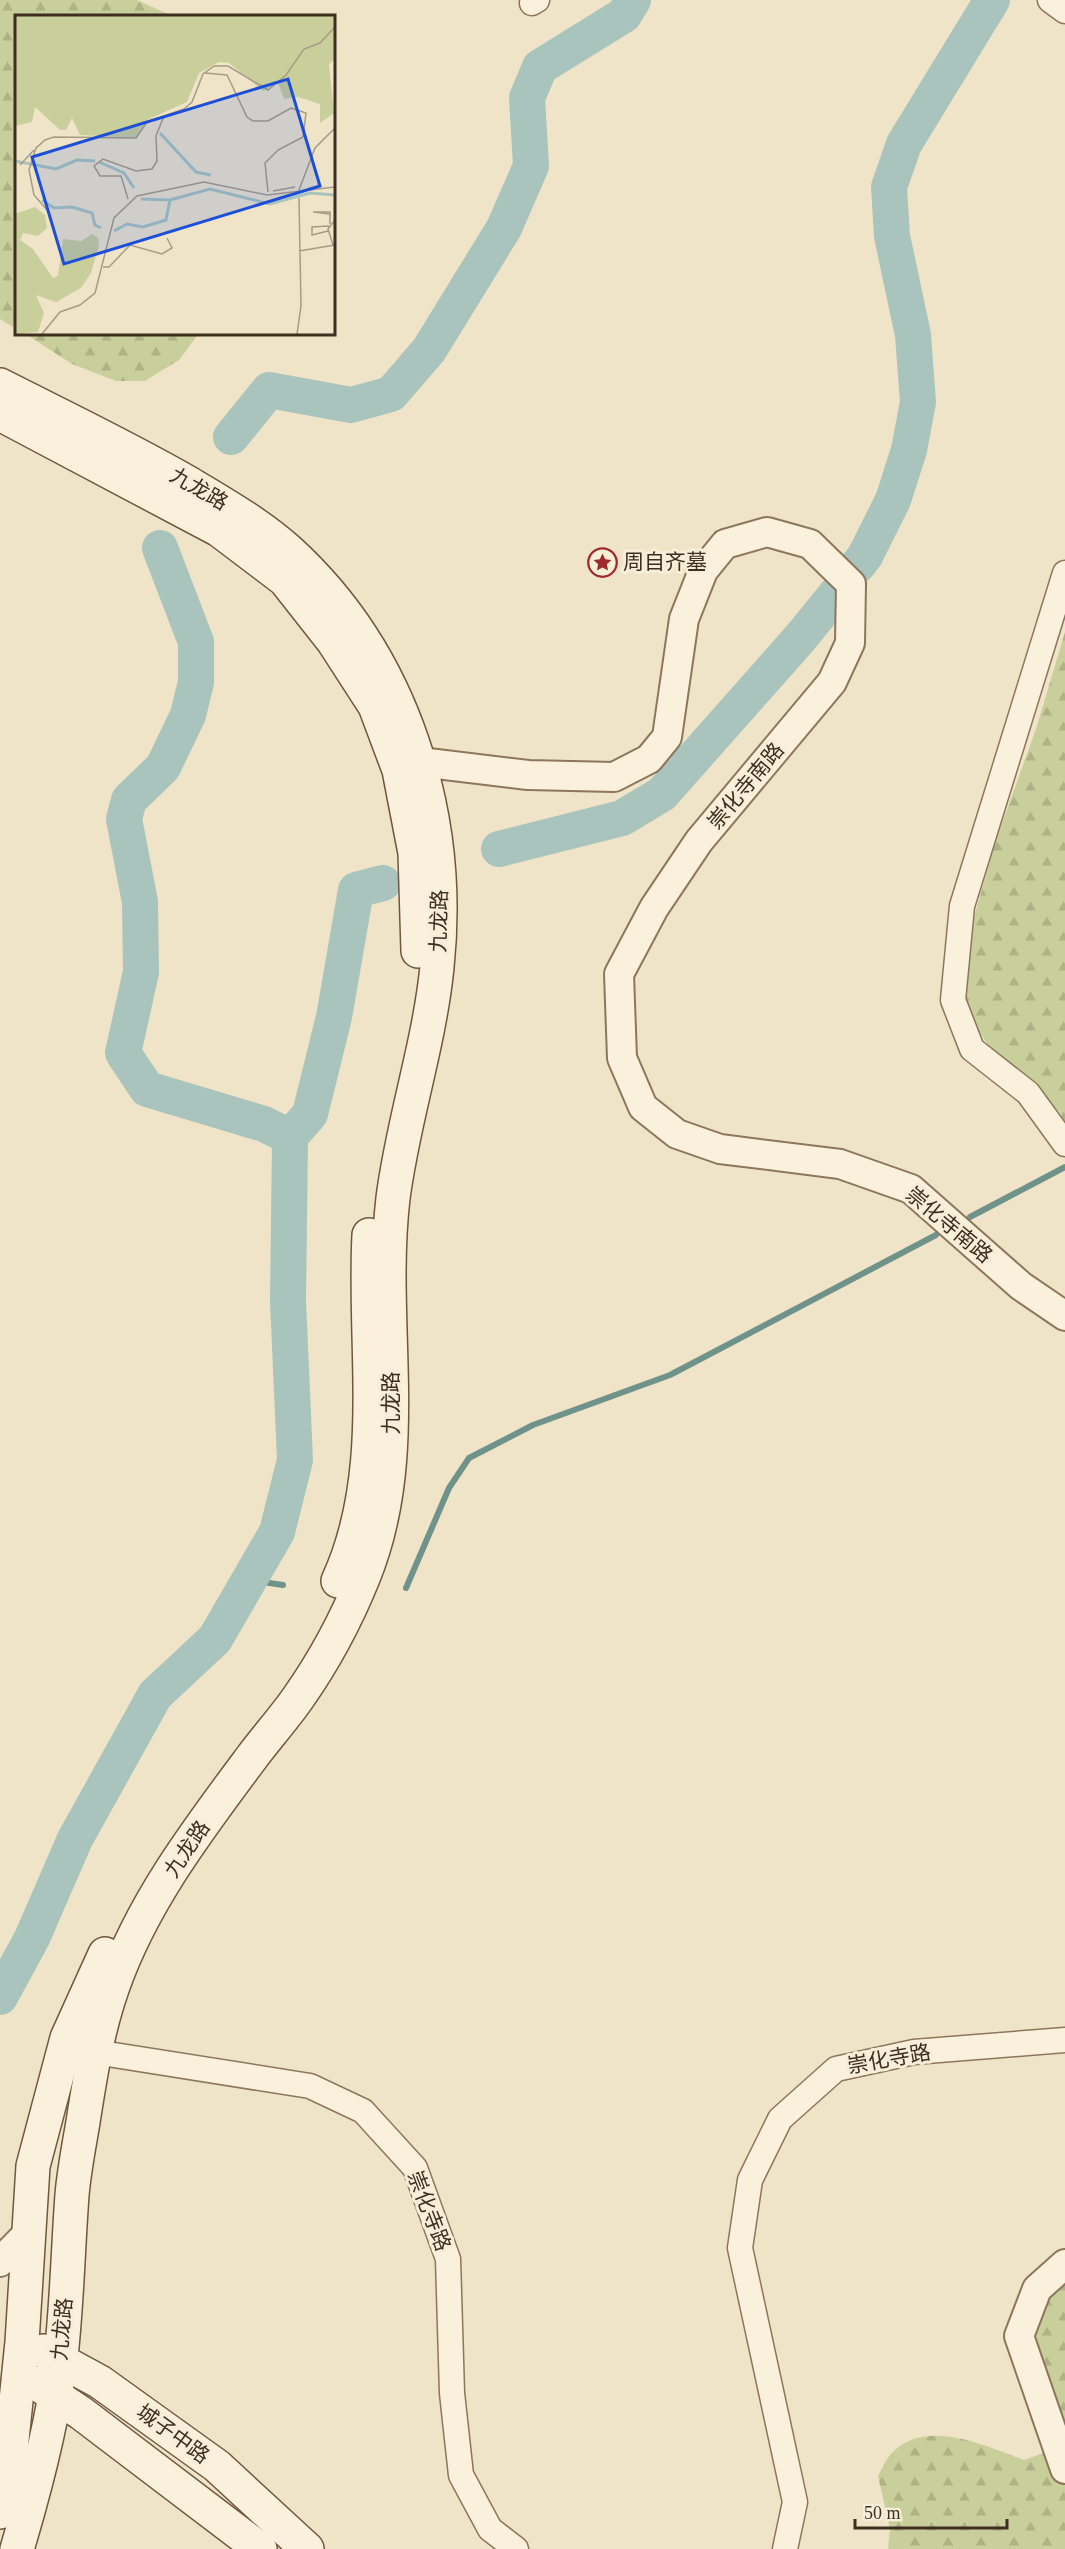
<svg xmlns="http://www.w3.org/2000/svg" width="1065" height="2549" font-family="'Times New Roman','Noto Sans SC',serif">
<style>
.forest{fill:url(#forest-firs)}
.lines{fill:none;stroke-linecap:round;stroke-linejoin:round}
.stream{stroke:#6f938a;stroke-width:6}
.river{stroke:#a9c4bc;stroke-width:36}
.minor-casing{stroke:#8d765c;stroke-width:27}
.tertiary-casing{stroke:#8d765c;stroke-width:32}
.secondary-casing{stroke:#6f573f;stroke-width:36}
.minor{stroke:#faf1dc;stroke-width:24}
.tertiary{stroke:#faf1dc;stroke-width:28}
.secondary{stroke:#faf1dc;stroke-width:33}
.labels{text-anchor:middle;stroke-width:6;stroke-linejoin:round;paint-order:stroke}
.street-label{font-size:21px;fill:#3d2e20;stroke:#f7eed8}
.poi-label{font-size:21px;fill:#3d2e20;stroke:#f7eed8;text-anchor:start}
.inset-river{fill:none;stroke:#a9c4bc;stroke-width:3}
.inset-road{fill:none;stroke:#a89b85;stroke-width:1.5}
.view{fill:#1d4ed8;fill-opacity:0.15;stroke:#1d4ed8;stroke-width:3}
.inset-edge{fill:none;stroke:#3d2e20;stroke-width:3}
</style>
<defs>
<pattern id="forest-firs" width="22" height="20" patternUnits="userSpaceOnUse" patternTransform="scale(1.5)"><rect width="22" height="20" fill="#c9cf9b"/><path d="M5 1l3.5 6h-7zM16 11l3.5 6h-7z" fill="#aeb285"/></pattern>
</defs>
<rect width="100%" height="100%" fill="#f0e4c8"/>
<!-- forest -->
<g class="forest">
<path d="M0,0H137L172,16H16V329L0,319Z"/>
<path d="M24,333H199L179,360L145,381H116L72,364Z"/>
<path d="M1065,632V1123L1060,1113L990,1048L953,992L995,843L1036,729Z"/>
<path d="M1065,2254V2549H888L890,2529L878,2476C882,2469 885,2461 890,2455C924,2416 985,2446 1024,2460L1057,2448L1016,2349Z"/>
</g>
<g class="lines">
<!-- stream -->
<g class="stream">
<path d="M970,1217L1065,1167"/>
<path d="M249,1580L283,1585"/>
<path d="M406,1588L449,1488L469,1458L533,1425L670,1375L936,1235"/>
</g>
<!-- river -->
<g class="river">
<path d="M231,437L269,390L351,405L391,394L429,350L504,228L531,166L527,98L540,67L624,15L633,0"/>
<path d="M160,548L196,642V682L188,715L163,767L129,800L124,819L140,902L141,972L123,1053L147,1089L264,1124L290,1137"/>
<path d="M858,565L865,556L893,500L909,450L918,402L913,335L892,236L889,187L904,144L992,0"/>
<path d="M499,849L622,818L662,794L801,637L836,594"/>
<path d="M0,1997L32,1938L75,1839L155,1695L215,1639L277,1532L295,1460L288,1301L290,1137L310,1114L334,1017L356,890L383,883"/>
</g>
<defs>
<g id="minor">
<path d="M1050,0L1065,11"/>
<path d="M532,3L537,0"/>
<path d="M1065,573L962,906L953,1000L972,1049L1028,1093L1065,1144"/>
<path d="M95,2052L310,2086L363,2111L415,2168L448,2259L452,2393L461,2475L490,2529L516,2549"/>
<path d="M785,2549L795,2502L740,2248L750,2180L780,2119L836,2069L914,2052L1065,2040"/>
</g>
<g id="tertiary">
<path d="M420,762L528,775L614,777L649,759L667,737L684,619L703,571L725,544L767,532L810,544L851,584L850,643L832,682L699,841L654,908L619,974L622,1058L643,1107L677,1134L720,1149L840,1164L911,1189L1021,1286L1065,1316"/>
<path d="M0,2262L29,2232"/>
<path d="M1065,2264L1037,2289L1019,2336L1065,2469"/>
</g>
<g id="secondary">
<path d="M0,385C63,417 126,447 187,482C222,503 259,524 289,551C404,656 453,815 437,967C429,1046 403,1120 393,1198C378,1327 414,1454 363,1578C346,1620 324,1661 298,1698C284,1718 267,1737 252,1757C199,1828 141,1904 112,1989C97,2032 90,2077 83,2122C79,2146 74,2171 72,2195C68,2249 67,2303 61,2356C53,2421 36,2486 17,2549"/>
<path d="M0,414L219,530L285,580L333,641L375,706L399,770L415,853L418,951"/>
<path d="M338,1581C388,1472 363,1349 369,1235"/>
<path d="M43,2351L100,2382L217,2466L307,2549"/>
<path d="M36,2383L81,2413L260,2549"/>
<path d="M0,2512L8,2479L22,2342L33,2166L67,2038L105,1954"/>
</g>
</defs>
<!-- minor casing -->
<use href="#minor" class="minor-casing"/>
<!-- tertiary casing -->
<use href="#tertiary" class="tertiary-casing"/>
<!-- secondary casing -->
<use href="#secondary" class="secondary-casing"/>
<!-- minor -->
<use href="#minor" class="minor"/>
<!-- tertiary -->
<use href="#tertiary" class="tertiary"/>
<!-- secondary -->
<use href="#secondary" class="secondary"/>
</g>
<!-- icons -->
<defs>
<symbol id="sight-ring" viewBox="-11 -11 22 22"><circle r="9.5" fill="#f7eed8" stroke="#9e2a2b" stroke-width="1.5"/><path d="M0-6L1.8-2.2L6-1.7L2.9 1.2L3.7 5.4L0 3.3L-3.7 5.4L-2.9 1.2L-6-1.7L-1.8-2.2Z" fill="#9e2a2b"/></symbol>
</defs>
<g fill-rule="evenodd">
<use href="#sight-ring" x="586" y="546" width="33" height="33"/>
</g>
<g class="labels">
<!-- street labels -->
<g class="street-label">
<text transform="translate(199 489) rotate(30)" y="7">九龙路</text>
<text transform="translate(746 786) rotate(-50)" y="7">崇化寺南路</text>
<text transform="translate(439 921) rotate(-88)" y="7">九龙路</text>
<text transform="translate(949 1225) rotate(40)" y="7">崇化寺南路</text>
<text transform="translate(391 1403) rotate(-90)" y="7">九龙路</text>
<text transform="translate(187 1849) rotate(-56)" y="7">九龙路</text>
<text transform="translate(889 2059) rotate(-10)" y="7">崇化寺路</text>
<text transform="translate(429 2211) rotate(69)" y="7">崇化寺路</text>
<text transform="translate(62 2329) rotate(-85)" y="7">九龙路</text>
<text transform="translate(173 2434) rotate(36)" y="7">城子中路</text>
</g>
<!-- poi labels -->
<g class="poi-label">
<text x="623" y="569">周自齐墓</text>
</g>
</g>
<!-- overview -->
<g transform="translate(15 15)">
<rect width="320" height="320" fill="#f0e4c8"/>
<path d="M0,0H319V45L314,49L319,98L305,108V89L283,82L269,84L263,68L248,76L214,48L204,47L184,58L172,87L132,105L120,123L65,120L57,103L51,115H45L20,92L17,107L0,111ZM20,192L30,200L32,213L23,221L8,218L5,225L18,234L38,263L43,261L48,224L66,226L77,219L83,223L84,231L76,258L66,273L41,287L21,280L29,298L23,317L0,319V199Z" fill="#c9cf9b"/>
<path class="inset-river" d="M145,118L181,157L196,160M0,146L41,154L62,145L80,146M84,147L109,158L119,173M126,184L155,185L195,174L255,189L295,178L320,180M27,185L39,193L57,192L77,198L80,210L86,213M99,216L112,209L128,212L151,205L155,185"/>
<path class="inset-road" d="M190,58L212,60L232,102L238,106H253L276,93L291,98L288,122L263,135L250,148L253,177M5,150L19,135M284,175L300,133L320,113M258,176L280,172M113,184L106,161H85L79,151L88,144L121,156L137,154L142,146L141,121L149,101M33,196L19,180L14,155L21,133L30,125L39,122L121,123L132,107L169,94L177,87L188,59L199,51H213L253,75L271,60L289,34L305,28L320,12M315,199L298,197H315V209M313,216L297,220V212L314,211M318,230L313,214L320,205M284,236L320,230M88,252H94L115,230L147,239L157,233L152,223M27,319L45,297L65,290L80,278L99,203L122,181L189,167L252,180L320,172M282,319L286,291L284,183"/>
<path class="view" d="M273,64L305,171L49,249L17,142Z"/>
<rect width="320" height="320" class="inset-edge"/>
</g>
<!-- scale -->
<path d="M855 2519v9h152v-9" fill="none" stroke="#3d2e20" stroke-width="3"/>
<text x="864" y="2519" font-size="18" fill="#3d2e20" stroke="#f7eed8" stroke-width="4.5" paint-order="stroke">50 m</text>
</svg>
